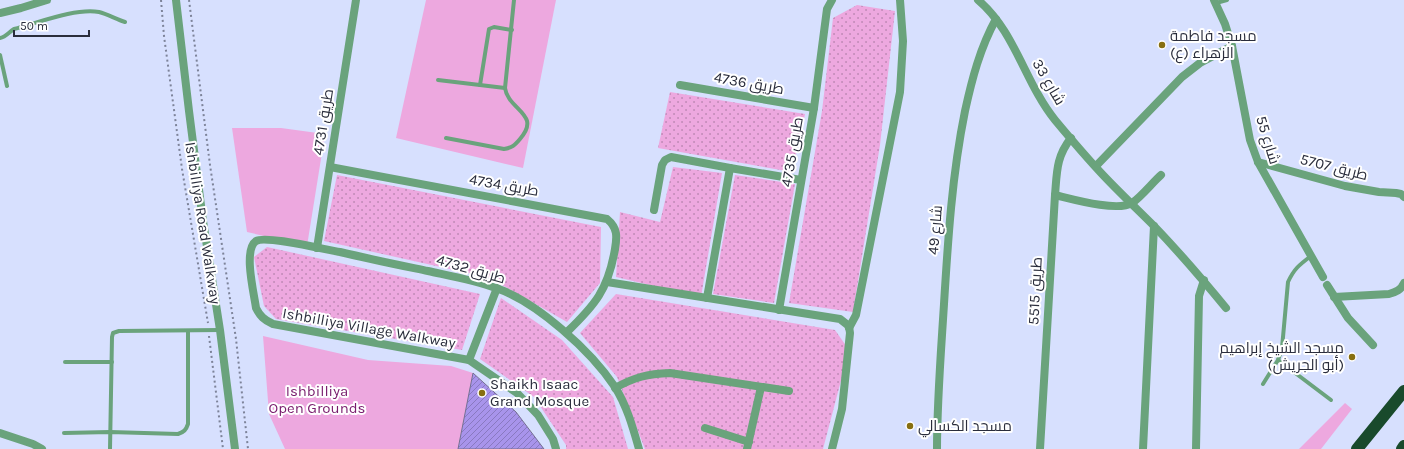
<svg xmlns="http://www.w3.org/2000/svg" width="1404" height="449" font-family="Karla,Cairo,sans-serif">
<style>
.grass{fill:url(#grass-dots)}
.park{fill:#eda8df}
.building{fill:url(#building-hatch);stroke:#756f91}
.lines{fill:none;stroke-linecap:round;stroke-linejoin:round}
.path{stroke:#7d8399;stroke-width:2;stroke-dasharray:2 3;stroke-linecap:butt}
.lane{stroke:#6aa37c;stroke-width:4}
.street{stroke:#6aa37c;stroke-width:8}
.highway{stroke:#194a2c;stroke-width:12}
.poi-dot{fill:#876f10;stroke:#fff;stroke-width:1.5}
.labels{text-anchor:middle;stroke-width:4;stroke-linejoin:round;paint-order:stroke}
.poi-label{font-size:15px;fill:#2a2d3c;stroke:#fff;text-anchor:start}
.street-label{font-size:15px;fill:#2a2d3c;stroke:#fff}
.park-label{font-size:15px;fill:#781c6d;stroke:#fff}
</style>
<defs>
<pattern id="grass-dots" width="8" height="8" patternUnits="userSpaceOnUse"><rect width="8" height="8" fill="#eda8df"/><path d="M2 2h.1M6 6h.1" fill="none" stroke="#c089b6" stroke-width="1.8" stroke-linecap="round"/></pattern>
<pattern id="building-hatch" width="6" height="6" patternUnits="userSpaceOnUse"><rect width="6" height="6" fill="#a894eb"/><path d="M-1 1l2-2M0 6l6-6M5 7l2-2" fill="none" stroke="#8979c0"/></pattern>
</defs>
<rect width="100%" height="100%" fill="#d7e0fe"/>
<!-- grass -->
<g class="grass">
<path d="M857,5L895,11L880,145L853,312L789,303L822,111L833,18Z"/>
<path d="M670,92L805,114L792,172L658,148Z"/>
<path d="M673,167L722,173L701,297L616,277L620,212L660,222Z"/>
<path d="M337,175L601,227L600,283L567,322L490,278L324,241Z"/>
<path d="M735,175L795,184L774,303L713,294Z"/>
<path d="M267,247L480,294L462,350L276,319L264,306L254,257Z"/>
<path d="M616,294L835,330L849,350L823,449H645L617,377L580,333Z"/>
<path d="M501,298L562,340L613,397L628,449H566V445L534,397L480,359Z"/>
</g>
<!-- park -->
<g class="park">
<path d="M426,0H556L523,168L396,138Z"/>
<path d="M232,128H281L325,134L307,246L247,232Z"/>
<path d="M263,336L368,360L451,366L473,373L458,449H285L269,414Z"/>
<path d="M1345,403L1352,409L1321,449H1299Z"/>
</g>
<!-- building -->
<path class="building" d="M473,373L516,412L544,449H458Z"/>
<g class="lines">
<!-- path -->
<g class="path">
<path d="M161,0L164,36L182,169L208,323"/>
<path d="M189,0L210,165L236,339L248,449"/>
<path d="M209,336L223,449"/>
</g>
<!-- lane -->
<g class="lane">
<path d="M1216,3L1227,0"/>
<path d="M0,38C6,37 9,32 14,29C38,23 74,8 99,12C107,14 116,19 125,22"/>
<path d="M0,55L7,86"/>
<path d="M438,80L505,88"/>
<path d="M480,85L489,29L494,27L512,30"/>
<path d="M446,138L504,149C512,148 515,145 520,139C542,114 508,110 505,88L514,0"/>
<path d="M1278,360L1331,400"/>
<path d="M65,362H112"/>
<path d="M1263,384L1278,360L1282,348L1288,282C1294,269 1299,265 1311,256"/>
<path d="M64,433L110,432L178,434C184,432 186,430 188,424V331"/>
<path d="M110,449L112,337L113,333L119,331L220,330"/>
</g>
<!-- street -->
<g class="street">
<path d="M176,0L189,111L203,221L220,330L235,449"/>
<path d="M978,0C1015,31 1025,83 1055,120C1070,138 1086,157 1103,175C1119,192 1137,209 1154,226C1179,252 1203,280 1226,308"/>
<path d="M1214,0L1225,24L1232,46L1250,140L1258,162L1323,277"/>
<path d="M0,13L21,8L47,0"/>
<path d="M680,85L814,108"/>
<path d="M1258,162L1345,186L1379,192L1396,193L1401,194L1404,197"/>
<path d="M1096,166L1182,77L1200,63L1232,46"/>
<path d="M330,167L607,219C618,228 617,237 615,249C608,290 595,305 567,332"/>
<path d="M1055,195C1072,199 1117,212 1132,203C1141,197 1153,182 1161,175"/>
<path d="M654,210L662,165L665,160L671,157L730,168L801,180"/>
<path d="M317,248L356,0"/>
<path d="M607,282L840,319L849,326L850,333L842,409L832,449"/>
<path d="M1327,285L1348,318L1373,345"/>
<path d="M1334,297L1389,294C1396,292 1401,290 1404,283"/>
<path d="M707,298L730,168"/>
<path d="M779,310L814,108L827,9L832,0"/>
<path d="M849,328L856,315L900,92L903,41L900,0"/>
<path d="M469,360L497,288"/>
<path d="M615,388C635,377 647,374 670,373L789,391"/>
<path d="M705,428L749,442"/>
<path d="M0,433L33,444L42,449"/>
<path d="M556,449L553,439L538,415L517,393L469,360L273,324C264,320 260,316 256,308C254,293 243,250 256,241C266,235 326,250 340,252C369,259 399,265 428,271C451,276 474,280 496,288C537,302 591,351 615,387C627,406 633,428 639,449"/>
<path d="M747,449L761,387"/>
<path d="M937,449C937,401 941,352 944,304C948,239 952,175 965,111C972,79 980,48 996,19"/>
<path d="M1040,449L1055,195C1057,172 1056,157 1071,138"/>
<path d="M1143,449L1154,226"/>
<path d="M1196,449L1199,296L1204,280"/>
</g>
<!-- highway -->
<g class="highway">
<path d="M1357,449L1404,391"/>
<path d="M1402,449L1404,446"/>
</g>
</g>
<!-- markers -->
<g class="poi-dot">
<circle cx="1162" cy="45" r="4"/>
<circle cx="1352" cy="357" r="4"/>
<circle cx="482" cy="393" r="4"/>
<circle cx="910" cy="426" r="4"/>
</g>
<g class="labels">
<!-- poi labels -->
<g class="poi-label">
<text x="1170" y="41">مسجد فاطمة<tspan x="1170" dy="17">الزهراء (ع)</tspan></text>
<text x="1344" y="353" text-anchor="end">مسجد الشيخ إبراهيم<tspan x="1344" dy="17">(أبو الجريش)</tspan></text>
<text x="490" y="389">Shaikh Isaac<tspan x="490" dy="17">Grand Mosque</tspan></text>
<text x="918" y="431">مسجد الكسالي</text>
</g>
<!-- street labels -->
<g class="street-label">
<text transform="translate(1049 82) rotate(60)" y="5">شارع 33</text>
<text transform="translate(749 83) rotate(10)" y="5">طريق 4736</text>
<text transform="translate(323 122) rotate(-81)" y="5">طريق 4731</text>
<text transform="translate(1268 140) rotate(73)" y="5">شارع 55</text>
<text transform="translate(792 152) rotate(-80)" y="5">طريق 4735</text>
<text transform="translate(1334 167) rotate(14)" y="5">طريق 5707</text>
<text transform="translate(504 185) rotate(10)" y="5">طريق 4734</text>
<text transform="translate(203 223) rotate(81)" y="5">Ishbilliya Road Walkway</text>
<text transform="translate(935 230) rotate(-85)" y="5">شارع 49</text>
<text transform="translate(471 269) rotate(16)" y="5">طريق 4732</text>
<text transform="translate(1035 291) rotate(-87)" y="5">طريق 5515</text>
<text transform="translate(369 328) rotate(10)" y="5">Ishbilliya Village Walkway</text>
</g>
<!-- park labels -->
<g class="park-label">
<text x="317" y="396">Ishbilliya<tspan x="317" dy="17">Open Grounds</tspan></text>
</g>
</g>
<!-- scale -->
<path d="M14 30v6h75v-6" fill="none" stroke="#2a2d3c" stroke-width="2"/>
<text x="20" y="30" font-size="12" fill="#2a2d3c" stroke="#ffffff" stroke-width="3" paint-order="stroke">50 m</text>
</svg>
